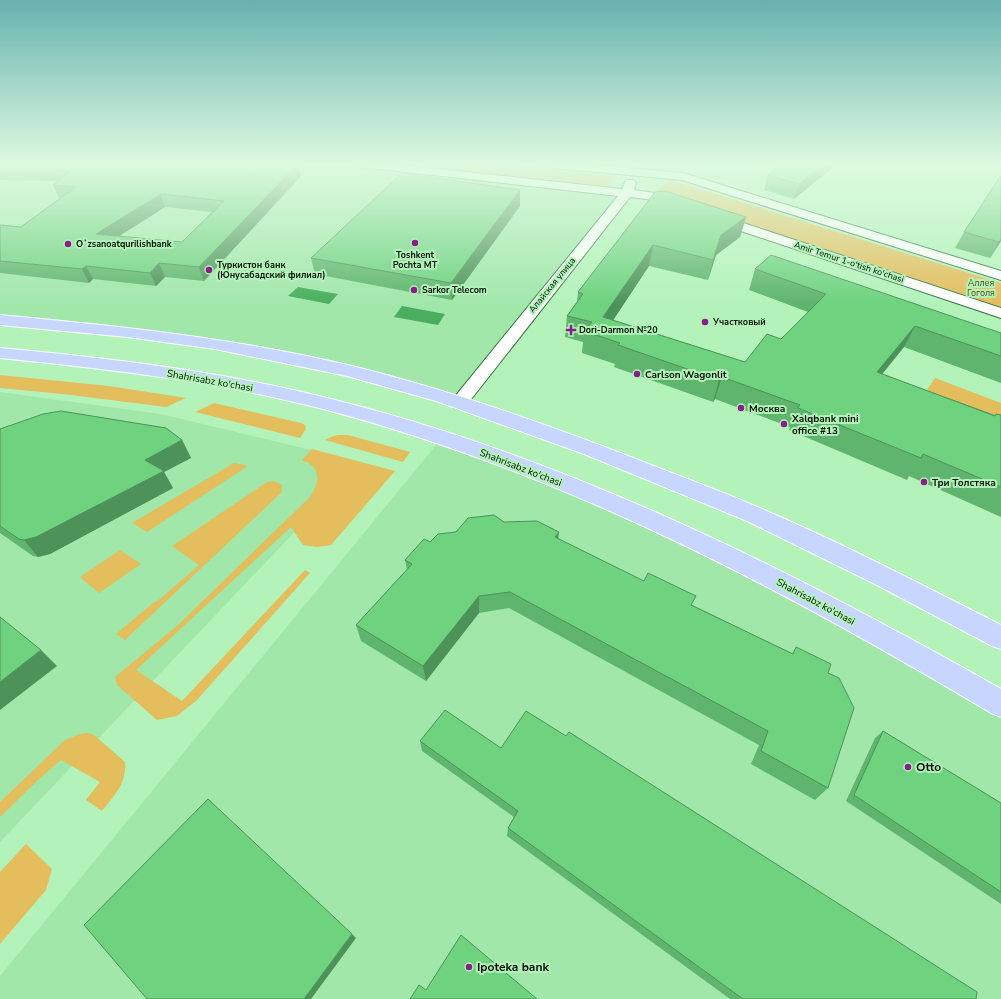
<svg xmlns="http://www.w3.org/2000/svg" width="1001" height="999" font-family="'Nunito Sans',sans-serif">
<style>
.built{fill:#a1e7aa}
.green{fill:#e4bd5c}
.water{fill:#49ae5d}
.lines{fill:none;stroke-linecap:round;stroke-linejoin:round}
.minor-casing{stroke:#377342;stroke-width:2}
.primary-casing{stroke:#fff;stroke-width:2}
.minor{fill:#fff;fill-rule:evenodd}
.primary{fill:#c6d6fe;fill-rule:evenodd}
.wall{fill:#5fb56d;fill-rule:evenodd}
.shaded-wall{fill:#4d9359}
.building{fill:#6ed27f;stroke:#4d9359;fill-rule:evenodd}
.poi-dot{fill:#861f87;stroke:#b3f3ba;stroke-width:1.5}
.labels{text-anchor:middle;stroke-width:4;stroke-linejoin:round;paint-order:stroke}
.far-poi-label{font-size:9px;font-weight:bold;fill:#001102;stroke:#b3f3ba;text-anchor:start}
.far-street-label{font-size:9px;fill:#001102;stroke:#b3f3ba}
.far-park-label{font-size:9px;fill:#5a4713;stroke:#b3f3ba}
.poi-label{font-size:10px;font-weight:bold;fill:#001102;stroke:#b3f3ba;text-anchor:start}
.street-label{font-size:10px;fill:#001102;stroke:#b3f3ba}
.near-poi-label{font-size:12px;font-weight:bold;fill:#001102;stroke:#b3f3ba;text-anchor:start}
</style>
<rect width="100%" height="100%" fill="#b3f3ba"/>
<!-- built -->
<g class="built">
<path d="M0,164H361L627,193L459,403L258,352L0,320Z"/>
<path d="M0,392L161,414L361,462L0,842Z"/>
<path d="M441,439L565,484L1001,704V999H0V976Z"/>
</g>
<!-- green -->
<g class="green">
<path d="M397,164H492L612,176L608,186Z"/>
<path d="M671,180L1001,283V307L653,193Z"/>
<path d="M0,375L109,386L186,398L166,407L63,394L0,388Z"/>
<path d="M935,378L1001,403V441L916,407Z"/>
<path d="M214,403L301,423L305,425L306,429L300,438L195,412Z"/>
<path d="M339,435H348L410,452L403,462L325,440L333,436Z"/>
<path d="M312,449L395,471L331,545L317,547L303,545L291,527L136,670L182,701L305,570L310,573L196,701L177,716L157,720L117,685L115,677L178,625L310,497C320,481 322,468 302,460Z"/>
<path d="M234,463L248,466L147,532L132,523Z"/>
<path d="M273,481L282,485V492L125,640L116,634L153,603L160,599L199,565L172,546L267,482Z"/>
<path d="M120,550L141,564L99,593L80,577Z"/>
<path d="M87,733L94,735L125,762C127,783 114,796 102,811L86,800L100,782L61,760L40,778L0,817V802L65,740L80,734Z"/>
<path d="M26,844L52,869L46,890L0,944V872Z"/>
</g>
<!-- water -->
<g class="water">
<path d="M298,287L338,294L329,304L288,296Z"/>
<path d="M402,306L445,314L438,325L394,317Z"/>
</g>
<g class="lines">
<defs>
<g id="minor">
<path d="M355,164H392L622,189L626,180H634L636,183L634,190L655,193L683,202L685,205L683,208L679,209L653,200L630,197L465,407L459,409L453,407L450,403L453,399L618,196L361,167L357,166Z"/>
<path d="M538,164H580L683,173L1001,271V280L682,180L544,167L540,166Z"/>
<path d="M716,214L1001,308V318L711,221L709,218L711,215Z"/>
</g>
<g id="primary">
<path d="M0,315C118,326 236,338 352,366C457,392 558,428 659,468C693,481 728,494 762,509C844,544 922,585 1001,625V649L992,646L875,584L747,521L584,454L436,401L347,376L215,349L127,337L0,325Z"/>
<path d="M0,348C109,358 217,371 323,397C563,455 787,568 1001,689V717L991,713C782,588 564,473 327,410C220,382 110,369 0,358Z"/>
</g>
</defs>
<!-- minor casing -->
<use href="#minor" class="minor-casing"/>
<!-- primary casing -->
<use href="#primary" class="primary-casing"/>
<!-- minor -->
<use href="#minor" class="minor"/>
<!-- primary -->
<use href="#primary" class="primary"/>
</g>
<!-- wall -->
<g class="wall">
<path d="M0,164H298L301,176L204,281L165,277L156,286L93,279L89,283L0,273V225L21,227L61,198H59L53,185L58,181L0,180ZM165,207L212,212L182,242L119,236Z"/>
<path d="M714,164H731L729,167Z"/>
<path d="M783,164H837L794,199L764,190L768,175Z"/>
<path d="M1001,175V241L990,258L955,248L964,232Z"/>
<path d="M520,190V206L452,300L315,274L311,258Z"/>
<path d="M655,192L746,217L740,237L716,255L708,280L649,266L613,320L745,362L781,339L808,312L749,290L755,269L1001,333V383L904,347L882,374L995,415L996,414L1001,415V517L909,476L907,480L789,430L790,427L715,399L713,402L614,367L615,364L582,353L583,342L565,337L567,316L577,302L578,292Z"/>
<path d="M0,429L182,440L191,458L164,472L173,488L50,554L38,557L33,556L0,533Z"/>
<path d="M504,522L558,539L792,654L796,647L828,673V788L815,800L751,764L759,745L509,608L479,613L426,681L361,641L356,625L407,570L405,560L430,542L456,532Z"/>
<path d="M883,731L1001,803V904L846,801L875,738Z"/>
<path d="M420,741L501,748L976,999H730L507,836L508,828L514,817L422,751Z"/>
</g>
<!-- shaded-wall -->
<g class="shaded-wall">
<path d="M298,164L301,176L204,281L199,267Z"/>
<path d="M824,164H837L794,199L799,184Z"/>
<path d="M520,190V206L452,300L451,283Z"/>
<path d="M161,194L165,207L102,247L96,234Z"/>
<path d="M746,217L740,237L716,255L708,280L713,260L721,235Z"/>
<path d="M1001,239V241L990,258L999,242Z"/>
<path d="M653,245L649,266L602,337L603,317Z"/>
<path d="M159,263L165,277L156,286L150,273Z"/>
<path d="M86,266L93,279L89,283L82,269Z"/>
<path d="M915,326L904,347L866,394L877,372Z"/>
<path d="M722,377L715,399L713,402L719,380Z"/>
<path d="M182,440L191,458L164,472L173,488L50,554L38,557L24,540L145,460Z"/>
<path d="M559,532L557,548L555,537Z"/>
<path d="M479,596V613L426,681L423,666Z"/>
<path d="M41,650L57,666L0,710V682Z"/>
<path d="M352,934L356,938L311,999H304Z"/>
</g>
<!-- building -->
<g class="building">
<path d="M0,164H298L199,267L159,263L150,273L86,266L82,269L0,261V225L21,227L76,187L53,185L72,170L0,168ZM161,194L224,201L182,242L96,234Z"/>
<path d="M783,164H824L799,184L768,175Z"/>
<path d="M402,173L520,190L451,283L311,258Z"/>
<path d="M1001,175V239L999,242L964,232Z"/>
<path d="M665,191L746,217L721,235L713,260L653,245L603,317L745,362L767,334L781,339L826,294L755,269L771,255L1001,333V356L915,326L877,372L995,416L996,414L1001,415V487L923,454L921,458L798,408L800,405L722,377L719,380L618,345L620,343L584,331L592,322L567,316L583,294L578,292L655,192Z"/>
<path d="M61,411L166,428L182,440L145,460L164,471L36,537L24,540L19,539L0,526V429L43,414Z"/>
<path d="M494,515L504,522L537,521L559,532L555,537L644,581L648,573L696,596L691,605L793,654L796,647L831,664L828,673L839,678L854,708L828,788L761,751L768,731L510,592L479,596L423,666L356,625L412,564L405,560L424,539L430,542L438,534L456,532L468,518Z"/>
<path d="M0,617L41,650L0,682Z"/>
<path d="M445,710L501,748L526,711L566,736L569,732L977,992L976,999H743L508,828L518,811L420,741Z"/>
<path d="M883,731L1001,803V892L854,795Z"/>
<path d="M208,799L352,934L304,999H147L84,925Z"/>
<path d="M461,935L537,999H410L419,985L426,990Z"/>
</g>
<!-- sky -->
<linearGradient id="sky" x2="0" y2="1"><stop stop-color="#68b2b0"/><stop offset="0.54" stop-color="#ddfae0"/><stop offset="1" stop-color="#ddfae0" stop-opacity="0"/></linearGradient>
<rect width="1001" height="304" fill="url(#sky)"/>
<!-- markers -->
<g class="poi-dot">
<circle cx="415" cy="243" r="4"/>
<circle cx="68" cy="244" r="4"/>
<circle cx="209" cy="270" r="4"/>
<circle cx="414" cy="290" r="4"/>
<circle cx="705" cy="322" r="4"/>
<path d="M569 324h4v4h4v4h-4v4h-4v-4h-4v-4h4z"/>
<circle cx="637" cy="374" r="4"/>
<circle cx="741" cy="408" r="4"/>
<circle cx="784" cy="424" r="4"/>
<circle cx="924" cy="482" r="4"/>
<circle cx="908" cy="767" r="4"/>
<circle cx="469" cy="967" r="4"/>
</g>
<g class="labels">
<!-- far-poi labels -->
<g class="far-poi-label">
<text x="76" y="247">Oʻzsanoatqurilishbank</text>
<text x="415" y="258" text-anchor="middle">Toshkent<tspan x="415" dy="10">Pochta MT</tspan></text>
<text x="217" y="268">Туркистон банк<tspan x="217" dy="10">(Юнусабадский филиал)</tspan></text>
<text x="422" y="293">Sarkor Telecom</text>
<text x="713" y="325">Участковый</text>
<text x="579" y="333">Dori-Darmon №20</text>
</g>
<!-- far-street labels -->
<g class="far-street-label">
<text transform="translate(849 262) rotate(18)" y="3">Amir Temur 1-o'tish ko'chasi</text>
<text transform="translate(552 285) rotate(-51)" y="3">Алайская улица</text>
</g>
<!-- far-park labels -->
<g class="far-park-label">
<text x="981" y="286">Аллея<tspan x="981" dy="10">Гоголя</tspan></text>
</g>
<!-- poi labels -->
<g class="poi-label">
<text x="645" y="378">Carlson Wagonlit</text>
<text x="749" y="412">Москва</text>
<text x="792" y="422">Xalqbank mini<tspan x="792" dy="12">office #13</tspan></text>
<text x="932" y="486">Три Толстяка</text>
</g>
<!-- street labels -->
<g class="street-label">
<text transform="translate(210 380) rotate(10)" y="4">Shahrisabz ko'chasi</text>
<text transform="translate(521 467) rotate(21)" y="4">Shahrisabz ko'chasi</text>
<text transform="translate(816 601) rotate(28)" y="4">Shahrisabz ko'chasi</text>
</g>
<!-- near-poi labels -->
<g class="near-poi-label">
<text x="916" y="771">Otto</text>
<text x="477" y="971">Ipoteka bank</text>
</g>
</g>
</svg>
